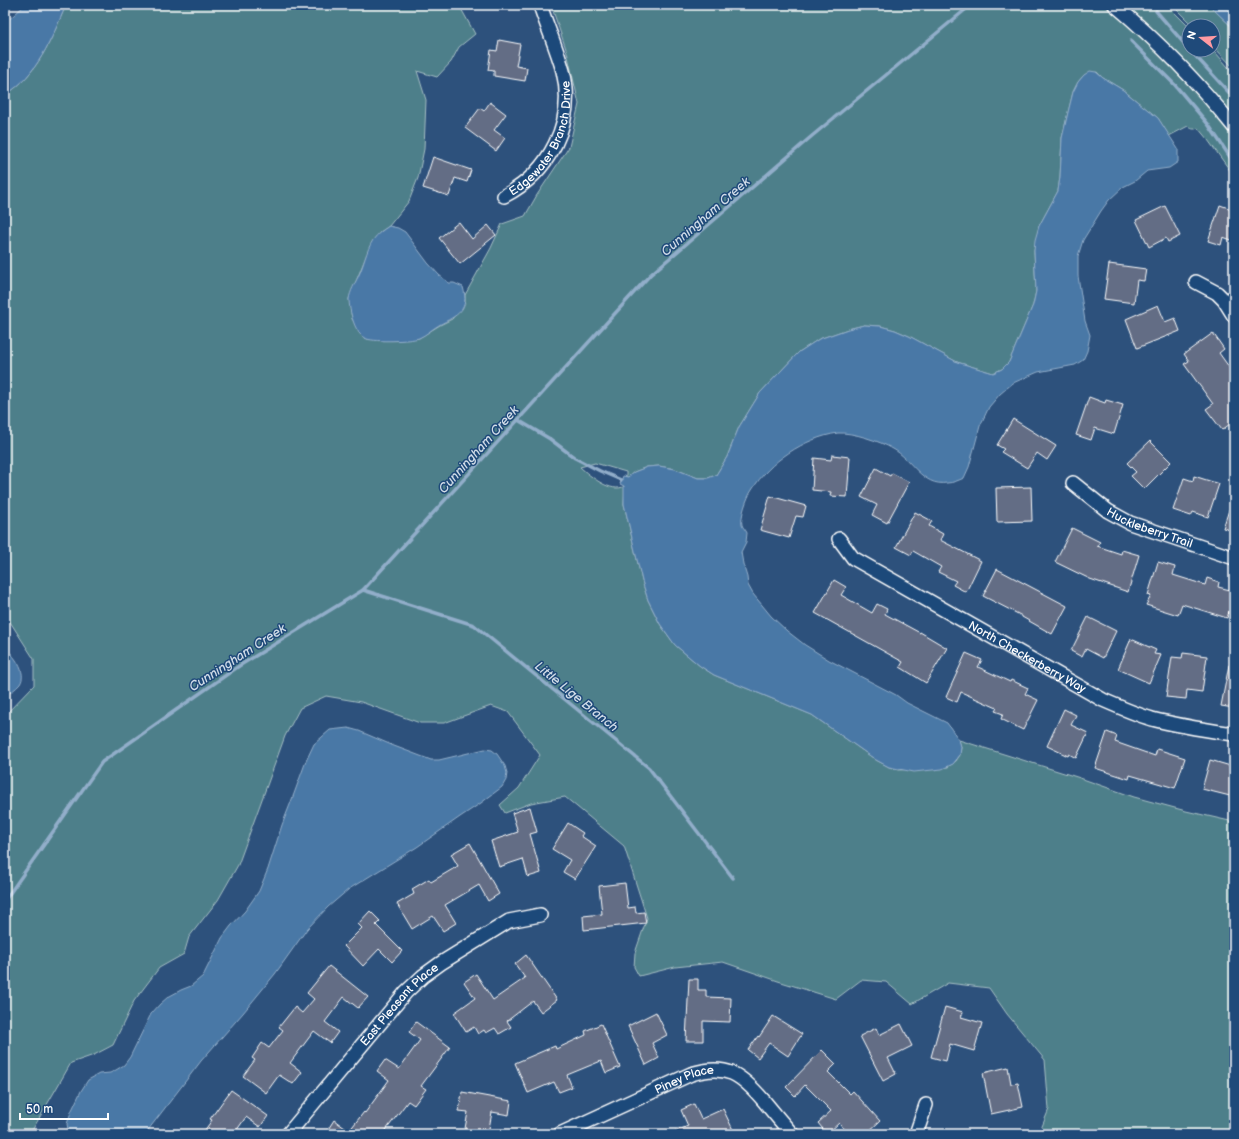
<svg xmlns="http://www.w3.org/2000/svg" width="1239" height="1139" font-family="'Balsamiq Sans',sans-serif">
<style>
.green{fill:#4e7f8a;stroke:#a6bfc4}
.water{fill:#4a78a6;stroke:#92aeca}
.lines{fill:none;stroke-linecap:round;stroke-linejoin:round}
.stream{stroke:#92aeca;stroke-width:3.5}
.building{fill:#646d85;stroke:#fff}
.minor-casing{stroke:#fff;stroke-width:16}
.minor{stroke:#1f4a7a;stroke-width:13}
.labels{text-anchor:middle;stroke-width:3;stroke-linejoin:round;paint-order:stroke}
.street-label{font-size:12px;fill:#fff;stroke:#1f4a7a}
.water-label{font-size:13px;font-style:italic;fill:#d2dde9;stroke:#1f4a7a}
</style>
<rect width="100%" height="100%" fill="#2d517c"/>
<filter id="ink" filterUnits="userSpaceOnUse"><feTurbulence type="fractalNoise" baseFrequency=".025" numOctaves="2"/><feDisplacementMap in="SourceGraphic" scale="8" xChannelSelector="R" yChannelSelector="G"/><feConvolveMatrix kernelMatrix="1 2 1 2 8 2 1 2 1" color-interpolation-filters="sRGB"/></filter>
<g filter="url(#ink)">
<!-- green -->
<g class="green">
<path d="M66,5H459L475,34L459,47L451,62L437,77L417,71L426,100L424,149L418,178L409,201L389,226L380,232L367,254L349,299L352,319L367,339L399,340L419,338L440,325L452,319L465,303V295L491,248L502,224L525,216L537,195L569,147L579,104L567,52L551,5H1104L1138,33L1182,77L1208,105L1234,138V176L1208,140L1198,128C1194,130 1191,129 1188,126L1169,136L1158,118L1123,90L1103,78L1097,72L1084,75L1078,82L1073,92L1062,138L1060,177L1058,191L1039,226L1034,251L1036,291L1033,305L1009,362L1002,369L993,373L957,362L909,336L895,330L880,326L864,325L848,329L819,339L799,352L760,393L739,427L727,457L716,475L708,478H698L675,469L659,466L647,467L634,472L628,477H626V472L595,463L580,467C590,476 611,494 625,486L624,504L642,581L648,600L660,624L675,645L700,666L714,675L812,715L876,760L889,767L899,770L948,767L956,761L960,755L961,747L959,740L1080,778L1134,797L1186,811L1234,822V1134H1039L1049,1109L1045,1060L1007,1014L989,988L948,983L912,1004L886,982L861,980L836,999L778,981L723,962L675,967L639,976L634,967L635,953L647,918L624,846L565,797L531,803L505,813L500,805L519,788L540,755L508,712L491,706L444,723H420L361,702L326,696L300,708L285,736L238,865L218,900L189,937L184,954L159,968L134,1001L113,1045L94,1055L71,1063L30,1134H5V715L34,685V659L5,614V95C37,76 52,38 66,5Z"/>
<path d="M1124,5H1167L1189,27V50H1212L1216,53L1234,74V118C1201,77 1164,40 1124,5Z"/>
<path d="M1172,5H1209L1234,29V68L1213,46V26H1193Z"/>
</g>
<!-- water -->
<g class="water">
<path d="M25,5H66C52,38 37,76 5,95V23Z"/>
<path d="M1209,5H1234V29Z"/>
<path d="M1090,71L1096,72L1103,78L1123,90L1158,118L1178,149V162L1169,168L1147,171L1135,181L1123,187L1109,200L1101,211L1083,240L1078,256V276L1085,321L1090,335L1087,351L1083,360L1075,365L1038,372L1013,383L1000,394L989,407L980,426L969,467L964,478C959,480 953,483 947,483C922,487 912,459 893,449C880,441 852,432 838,433C804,438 769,462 752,490C747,497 740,517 742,525C743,528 746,530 747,533L746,542L741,552L743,564L747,577L748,585L753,594L771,616L787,631L805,645L829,660L896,695L907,703L947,723L957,737L960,743L961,747L960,755L953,764L942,769L914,772L889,767L876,760L812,715L714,675L700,666L675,645L660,624L648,600L642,581L624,504V486L620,484L623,476L628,477L634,472L647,467L659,466L675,469L698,478H708L716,475L727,457L739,427L760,393L799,352L819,339L848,329L864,325L880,326L895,330L909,336L957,362L993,373L1002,369L1009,362L1033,305L1036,291L1034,251L1035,240L1039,226L1058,191L1060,177L1062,138L1069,108L1073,92L1078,82L1084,75Z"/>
<path d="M389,226L398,228L405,232L428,263L439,275L449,283H454L463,287C470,311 457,315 439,325C432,329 426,335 419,338C410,341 376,342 367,339C355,336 349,310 349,299C350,292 355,283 358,277C364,265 366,251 373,240C377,234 383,230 389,226Z"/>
<path d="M5,647C13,655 28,672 20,684C16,689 9,693 5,697Z"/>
<path d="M348,728L359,731L394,746L431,760H439L485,749L492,750L497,754L505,766L507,773L506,780L502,787L481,803L460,817L417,847L349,889L328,907L307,929L275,974L243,1013L201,1061L145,1134H69L67,1124L71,1112L81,1091L88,1080L99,1074L110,1073L116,1070L124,1065L130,1057L151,1014L160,1004L168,997L181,990L191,986L203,976L222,938L231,926L245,911L259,891L268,869L282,825L291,802L306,761L314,744L330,730Z"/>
</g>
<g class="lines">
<!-- stream -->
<g class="stream">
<path d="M1156,11L1189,49"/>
<path d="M1131,41L1175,85L1208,124L1234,163"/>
<path d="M1190,50L1234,98"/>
<path d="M518,420L550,439L575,458L600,471L621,480"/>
<path d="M363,590L474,625L649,768L733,878"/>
<path d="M5,900L102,762L239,666L363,590L650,275L812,136L971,5"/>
</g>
</g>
<!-- building -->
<g class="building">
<path d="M499,40L520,44L516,66L527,68L525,81L494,76V71L488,70L491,50L497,51Z"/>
<path d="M490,102L506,114L494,130L505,138L496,151L465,128L480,108L484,111Z"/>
<path d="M433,157L471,170L467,182L455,178L449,196L423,188Z"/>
<path d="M1220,205L1234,210V241L1223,237L1221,245L1208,241Z"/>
<path d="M1165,206L1180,236L1168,242L1166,238L1149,247L1136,220Z"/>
<path d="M459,222L472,239L488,225L496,235L460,264L439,238Z"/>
<path d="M1109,264L1146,269L1144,281L1137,280L1134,303L1104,299Z"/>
<path d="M1158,305L1165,322L1175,318L1180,331L1137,348L1126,319Z"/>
<path d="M1213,333L1224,349L1219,353L1234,374V421L1222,430L1206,409L1213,404L1184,364L1189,361L1184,354Z"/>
<path d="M1089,397L1105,403L1106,400L1123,405L1114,434L1095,428L1091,440L1076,435Z"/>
<path d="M1013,419L1056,446L1047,460L1037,453L1027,468L1001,452L1004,449L997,445Z"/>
<path d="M1150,441L1171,462L1144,489L1131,476L1136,472L1127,463Z"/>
<path d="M832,455L850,457L847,497L830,496L831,492L812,490L814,458L831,460Z"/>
<path d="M876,468L890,476L892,473L909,482L887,523L872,515L877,505L861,497Z"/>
<path d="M1194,476L1219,484L1208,517L1193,512L1191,516L1173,510L1184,478L1193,481Z"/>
<path d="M1031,487L1032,521L997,522L996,488Z"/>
<path d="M770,496L806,506L803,517L796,516L789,538L760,530Z"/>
<path d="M1232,501H1234V531L1223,528Z"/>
<path d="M915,512L932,521L929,526L943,534L940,540L981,561L966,592L953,585L956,581L938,572L941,567L913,551L911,555L896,547Z"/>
<path d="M1072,528L1100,542L1097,546L1121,554L1122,550L1139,555L1128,592L1090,579L1055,562Z"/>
<path d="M1158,562L1175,567L1173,575L1205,585L1207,578L1219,582L1218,587L1234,591V596L1227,618L1182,604L1178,615L1146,605L1151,596L1148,595Z"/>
<path d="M997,569L1067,606L1052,634L1022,617V616L983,596Z"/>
<path d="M834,580L846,587L841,595L872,613L877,604L887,609L885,614L920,633V632L947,648L926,683L900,667L903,662L815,613Z"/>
<path d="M1088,617L1116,631L1103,658L1086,649L1082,657L1071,651Z"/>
<path d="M1131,639L1156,650L1154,654L1161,655L1149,683L1118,669Z"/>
<path d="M966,653L982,660L978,667L1010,682L1011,680L1028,688L1025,694L1038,700L1023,730L1001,719L1003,714L995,711L997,708L961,692L957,702L946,697Z"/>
<path d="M1183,653L1207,656L1202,692L1187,690L1186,699L1166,697L1172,657L1182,658Z"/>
<path d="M1229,665L1234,666V708L1221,706Z"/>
<path d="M1064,709L1076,715L1071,725L1088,733L1076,758L1069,754L1068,756L1047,746Z"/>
<path d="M1107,732L1117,736L1115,742L1155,756L1157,749L1185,758L1175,788L1130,775L1129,779L1095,768Z"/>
<path d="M1210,760L1234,767V797L1202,789Z"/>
<path d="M530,807L537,832L530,834L541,873L528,877L523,859L499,867L491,841L518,832L512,813Z"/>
<path d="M568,823L583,833L581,836L596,846L575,879L563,872L570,860L552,849Z"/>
<path d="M470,843L499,894L488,901L479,885L445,905L456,923L443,931L433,916L412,929L397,904L414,894L412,889L429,879L431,882L458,866L451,854Z"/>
<path d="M625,883L628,908L635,907L636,913L644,912L646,923L584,930L583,916L602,914L599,886Z"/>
<path d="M370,911L380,921L376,925L402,951L392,962L379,949L363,966L344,946L362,928L358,924Z"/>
<path d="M526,955L557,1000L541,1012L533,1001L507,1021L511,1027L499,1034L495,1028L486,1033L484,1030L478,1034L474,1027L466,1032L454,1013L475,998L464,982L476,974L493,1000L525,978L515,964Z"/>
<path d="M329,966L368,997L358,1008L344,997L325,1022L338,1032L330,1043L314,1031L290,1063L302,1072L293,1084L279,1075L266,1093L243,1076L255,1060L252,1058L262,1043L269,1048L283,1030L279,1027L295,1007L302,1013L314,999L307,993Z"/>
<path d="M689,979H698V990H706V997L731,998L730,1022L703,1021V1041H686Z"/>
<path d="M945,1007L963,1012L961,1017L982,1023L974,1051L950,1044L946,1061L931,1057Z"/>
<path d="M656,1012L667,1035L652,1043L659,1058L646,1065L628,1026Z"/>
<path d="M773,1016L802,1034L788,1056L769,1043L758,1058L748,1050L758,1036L759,1037Z"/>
<path d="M416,1022L450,1047L421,1086L426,1089L414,1105L408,1101L383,1134H325L334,1120L349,1131L364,1112L365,1113L389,1080L377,1071L385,1060L399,1069L420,1040L409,1032Z"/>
<path d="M601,1024L620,1067L606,1073L601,1061L567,1075L572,1087L559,1092L554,1082L528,1093L515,1063L555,1046L556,1049L586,1035L585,1031Z"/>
<path d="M901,1024L912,1046L888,1058L896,1074L883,1081L860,1036L876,1028L879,1035Z"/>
<path d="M822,1050L836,1064L828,1072L850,1094L853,1091L880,1121L866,1134H849L839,1123L827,1134L818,1123L831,1111L805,1085L795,1096L786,1087Z"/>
<path d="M1008,1067L1011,1084L1018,1083L1023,1107L991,1114L983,1073Z"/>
<path d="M231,1090L268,1116L260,1127L246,1117L234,1134H202L212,1120L210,1119Z"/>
<path d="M462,1092L511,1101L509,1115L492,1112L488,1134H464L468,1112L459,1111Z"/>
<path d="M694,1104L701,1119L723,1109L735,1134H669L688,1126L681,1110Z"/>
</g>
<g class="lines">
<defs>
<g id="minor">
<path d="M1115,5C1160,43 1197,81 1234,127"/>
<path id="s1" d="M504,196C549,173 576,122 563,71C557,49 547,27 540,5"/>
<path d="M1196,282L1217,293L1224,300L1234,316"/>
<path id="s2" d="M1073,483L1108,511L1130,523L1234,558"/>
<path id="s3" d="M839,539L853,558L1103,700C1119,707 1135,714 1152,719C1179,726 1207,730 1234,734"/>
<path id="s4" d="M288,1134L406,992L423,976L441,963L509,921L540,915"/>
<path id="s5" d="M560,1134L691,1074C726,1063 741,1074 764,1101C773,1112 782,1123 792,1134"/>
<path d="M916,1134L926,1105"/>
</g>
</defs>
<!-- minor casing -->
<use href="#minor" class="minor-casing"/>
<!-- minor -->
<use href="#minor" class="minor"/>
</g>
</g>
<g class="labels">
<!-- street labels -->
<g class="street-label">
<text dy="4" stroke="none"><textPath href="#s1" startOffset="73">Edgewater Branch Drive</textPath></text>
<text dy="4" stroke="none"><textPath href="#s2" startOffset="90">Huckleberry Trail</textPath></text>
<text dy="4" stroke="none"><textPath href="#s3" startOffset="224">North Checkerberry Way</textPath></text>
<text dy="4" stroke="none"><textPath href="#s4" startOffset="171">East Pleasant Place</textPath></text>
<text dy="4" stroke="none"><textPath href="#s5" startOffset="136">Piney Place</textPath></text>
</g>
<!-- water labels -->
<g class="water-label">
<text transform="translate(705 216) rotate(-41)" y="5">Cunningham Creek</text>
<text transform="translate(478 449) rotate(-48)" y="5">Cunningham Creek</text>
<text transform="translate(237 657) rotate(-33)" y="5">Cunningham Creek</text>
<text transform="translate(577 696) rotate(39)" y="5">Little Lige Branch</text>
</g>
</g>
<!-- margin -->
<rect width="1239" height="1139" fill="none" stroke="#1f4a7a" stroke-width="20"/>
<rect x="10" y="10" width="1219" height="1119" fill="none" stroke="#fff" stroke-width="1.5" filter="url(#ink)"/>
<!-- north arrow -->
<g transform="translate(1201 38) rotate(287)"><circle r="19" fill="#1f4a7a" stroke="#7992af"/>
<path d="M0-3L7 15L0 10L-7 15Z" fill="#ff9aa2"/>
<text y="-6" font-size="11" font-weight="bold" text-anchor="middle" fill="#ffffff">N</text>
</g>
<!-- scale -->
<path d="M20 1113v6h88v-6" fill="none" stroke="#ffffff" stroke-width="2"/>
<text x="26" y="1113" font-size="12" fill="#ffffff" stroke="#1f4a7a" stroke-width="3" paint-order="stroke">50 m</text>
</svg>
